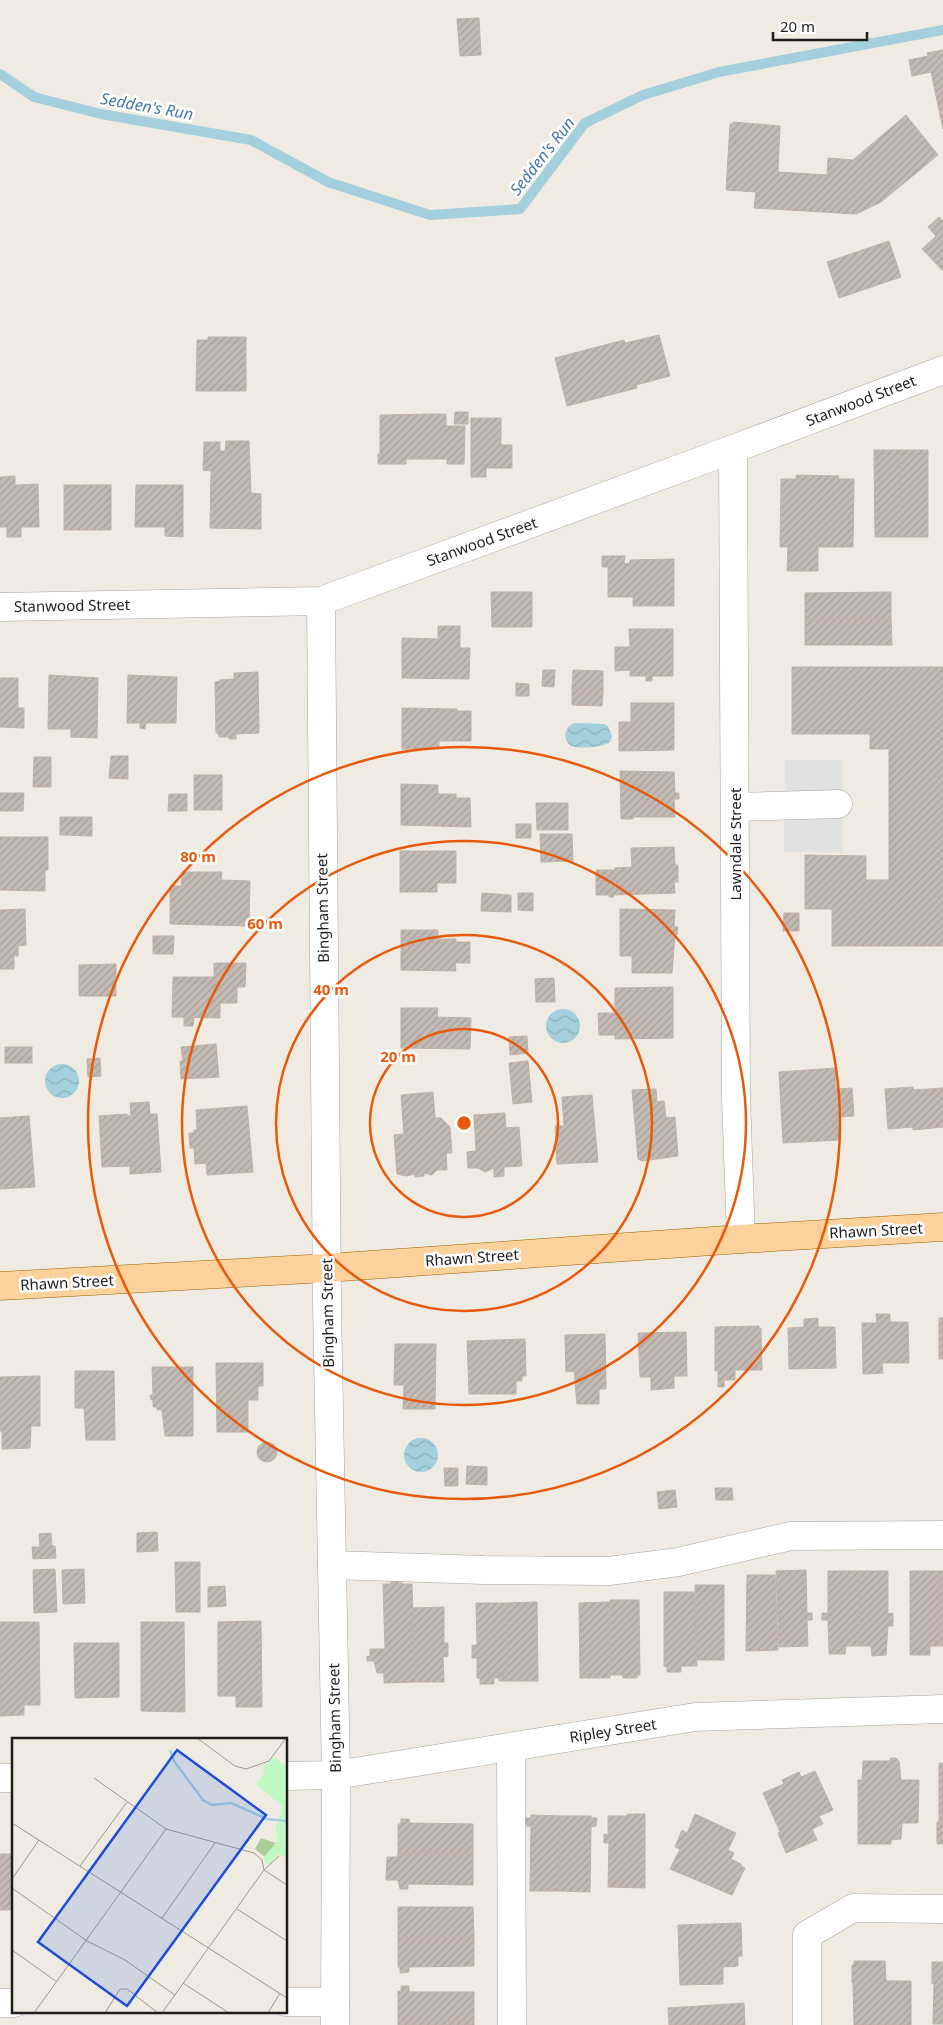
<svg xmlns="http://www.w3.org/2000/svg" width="943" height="2025" font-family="'Noto Sans',sans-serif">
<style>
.parking{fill:#e1e1e1}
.water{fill:url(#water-waves)}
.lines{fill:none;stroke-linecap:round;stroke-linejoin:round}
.stream{stroke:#a3d0dc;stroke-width:10}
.building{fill:url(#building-hatch);stroke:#c0b1a6}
.minor-casing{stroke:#a4a4a4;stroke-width:29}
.major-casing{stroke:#976300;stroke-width:29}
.minor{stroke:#fff;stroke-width:28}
.major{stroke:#fcd19b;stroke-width:28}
.ring{fill:none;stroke:#e8590c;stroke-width:2.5}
.labels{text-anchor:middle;stroke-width:5;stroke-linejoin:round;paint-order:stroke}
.street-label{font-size:15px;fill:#1d1d1d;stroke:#fff}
.water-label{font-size:16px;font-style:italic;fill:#4778a5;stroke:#fff}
.inset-river{fill:none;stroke:#a3d0dc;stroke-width:2.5}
.inset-road{fill:none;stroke:#9b9994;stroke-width:1}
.view{fill:#1d4ed8;fill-opacity:0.15;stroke:#1d4ed8;stroke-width:2.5}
.inset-edge{fill:none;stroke:#1d1d1d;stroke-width:2.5}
.centre{fill:#e8590c;stroke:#fff;stroke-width:2.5}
.ring-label{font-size:15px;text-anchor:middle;font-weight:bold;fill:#e8590c;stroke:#fff;stroke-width:5;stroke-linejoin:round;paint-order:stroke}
</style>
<defs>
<pattern id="water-waves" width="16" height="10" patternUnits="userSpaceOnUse" patternTransform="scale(1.25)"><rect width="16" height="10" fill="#a3d0dc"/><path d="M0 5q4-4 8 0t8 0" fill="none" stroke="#8cb2bc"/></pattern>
<pattern id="building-hatch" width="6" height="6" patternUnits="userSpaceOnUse" patternTransform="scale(1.25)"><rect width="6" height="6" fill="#c3bab3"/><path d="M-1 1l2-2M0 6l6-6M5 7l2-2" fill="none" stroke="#a79f9a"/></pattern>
</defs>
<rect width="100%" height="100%" fill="#efebe3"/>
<!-- parking -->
<path class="parking" d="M785,760H843V852H784Z"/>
<!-- water -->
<g class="water">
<path d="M574,723L604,724L608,726L612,736L610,742C603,747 576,750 570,745C566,742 566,738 565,734L568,727Z"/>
<circle cx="563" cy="1026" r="17"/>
<circle cx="62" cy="1081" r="17"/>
<circle cx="421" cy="1455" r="17"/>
</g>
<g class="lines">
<!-- stream -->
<path class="stream" d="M0,74L34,97L101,114L251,140L328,182L430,215L520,209L585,123L643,95L719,72L943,30"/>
</g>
<!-- building -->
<g class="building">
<path d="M479,18L481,55L460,56L457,19Z"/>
<path d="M943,50V129L931,72L912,76L909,60L928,56L927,53Z"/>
<path d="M906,115L938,155L881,202L856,214L754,208L756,192L726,190L730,124H733V122L780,126L778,172L827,175L828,158L853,160Z"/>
<path d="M939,217L943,221V271L922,249L936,236L928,227Z"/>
<path d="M889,241L901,277L839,298L827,262Z"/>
<path d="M659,335L670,376L636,385L637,388L567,406L555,358L624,340L625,343Z"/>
<path d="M208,337H246V391H196L197,340H208Z"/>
<path d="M455,412H468V424H454Z"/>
<path d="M432,414H446V426H465L464,464H447V459H406V464H378V454H380V415Z"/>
<path d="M471,418H501V445H512V468H486V477H471Z"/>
<path d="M226,441H249L251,493L261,494V529L210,528L211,471L203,470L204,442H220V451H225Z"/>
<path d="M874,450H900L901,537H875Z"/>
<path d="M900,450H928V537H901Z"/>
<path d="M796,475L839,476L838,479H854L853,547H818V571H787L788,547H780L781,479H796Z"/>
<path d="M15,476V485L38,484L39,527H21V537H7V527H0V477Z"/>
<rect x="64" y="485" width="47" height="45"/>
<path d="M136,485H183V537L165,536V527H135Z"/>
<path d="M602,556H625L624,564L630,563V560L674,559V606H633V597H608V567H602Z"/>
<path d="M491,592H532V627H492Z"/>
<path d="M891,592V619H805V593Z"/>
<path d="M805,619H891L892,645H805Z"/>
<path d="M438,626H460V648H470L469,679L402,678V638L438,639Z"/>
<path d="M629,629H673V676H652V681H646V676H630V670L615,671V647H630Z"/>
<path d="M792,667H943V946H832V909H805V855L866,856V880H889V749H870V734H792Z"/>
<path d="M543,670H555L554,687L542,686Z"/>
<path d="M573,670L603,671V690L572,689Z"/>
<path d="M258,672L259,733L236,734V739H229V737H219L218,733H216L215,682L220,681V680L234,679V673Z"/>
<path d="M49,675L98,678L97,738L71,737V729H48Z"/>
<path d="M128,675L177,677L176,723H146L145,729L140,728V723H127Z"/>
<path d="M0,678H18V708H24V728L0,727Z"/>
<path d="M516,683L529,684V696H516Z"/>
<path d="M572,689L603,690L602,706L572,705Z"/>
<path d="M631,703H674V750L619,751V722H631Z"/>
<path d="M402,708L457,709V711H471V741H439V749H402Z"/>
<path d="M111,756H128V779L109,778Z"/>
<path d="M34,757H51V787H33Z"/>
<path d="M620,771L674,772L675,793H679V799H674L675,817H633V819H621Z"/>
<rect x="194" y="775" width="28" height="35"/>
<path d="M401,784L438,785V794H456V798H470L471,827L401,825Z"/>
<path d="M0,793H24L23,811H0Z"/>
<path d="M169,794H187V811H168Z"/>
<path d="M536,803H568V830H537Z"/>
<path d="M60,817H92V836L60,835Z"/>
<rect x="516" y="824" width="15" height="14"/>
<path d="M540,834H572L573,861L541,862Z"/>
<path d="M0,837H48V870H45V891L0,890Z"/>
<path d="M674,847L675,865H678V882H674L675,893L613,895L614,897H609V895H596V870H615V868L632,867L631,848Z"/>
<path d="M400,851H456V883H437V892H400Z"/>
<path d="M182,872H222L221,880L250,881L249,926L170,924V886H181Z"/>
<path d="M482,893L511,895V912L481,911Z"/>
<path d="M518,893H533V911L518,910Z"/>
<path d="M25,909L26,945L18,946V956H14V969H0V910Z"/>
<path d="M620,909L675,910L674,927H678L677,935H675L672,973H632V956H620Z"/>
<path d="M784,913H799V931H783Z"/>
<path d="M401,930H438V939H456V942H470V963H455L456,971L401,970Z"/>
<path d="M153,936H174L173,954H153Z"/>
<path d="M214,963H246L245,987H237V1003H220V1018L172,1017L173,977H214Z"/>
<path d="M116,964V996H79V965Z"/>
<path d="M554,978L555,1002H536L535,979Z"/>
<path d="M673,987V1038L615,1039V1035H599L598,1013H615V988Z"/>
<path d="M401,1008H438L437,1017L471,1018L470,1049L401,1048Z"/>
<path d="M184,1018H194L193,1026H184Z"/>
<path d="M527,1036L528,1053L510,1055L509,1037Z"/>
<path d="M216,1044L219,1077L181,1079L180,1061H183L181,1047Z"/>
<rect x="5" y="1047" width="27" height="16"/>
<path d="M100,1058L101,1076L88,1077L87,1059Z"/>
<path d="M528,1061L532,1102L513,1104L509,1063Z"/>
<path d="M835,1068L836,1089L852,1088L854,1116L838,1117L839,1140L783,1143L779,1072Z"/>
<path d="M913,1087V1090L943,1088V1127L913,1130V1127L888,1129L885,1089Z"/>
<path d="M656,1089L657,1102L664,1101L666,1118L675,1117L678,1156L642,1161L638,1159L632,1090Z"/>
<path d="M433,1092L435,1118H441L450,1127L452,1153H446L447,1170H437L432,1175L424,1173V1176L415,1177V1174L406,1176L397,1174L394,1135L404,1134L401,1095Z"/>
<path d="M592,1095L598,1162L557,1164L555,1126H564L562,1097Z"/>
<path d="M149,1102L150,1114H157L161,1172L130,1174V1166L102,1167L99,1116L127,1114V1116H131L130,1103Z"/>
<path d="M247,1106L253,1172L207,1175L206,1163L195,1164L194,1148H190L189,1133H194V1130H197L196,1110Z"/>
<path d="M505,1113L506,1128L519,1127L522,1166L504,1167V1176L494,1177V1168L485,1172L478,1168H468L467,1152L476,1151L474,1115Z"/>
<path d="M29,1116L35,1187L0,1189V1118Z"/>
<path d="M876,1314H890V1322H908L909,1363H882L883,1373L863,1374L862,1323H877Z"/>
<path d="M818,1318V1327H835L836,1368L789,1369L788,1328L804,1327V1319Z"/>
<rect x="939" y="1318" width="4" height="41"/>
<path d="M759,1326V1329L761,1328L762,1370H735V1380H724V1387H718V1371H715V1327Z"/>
<path d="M686,1332L687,1376H674V1388L651,1390V1377H640L638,1333Z"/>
<path d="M605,1334L606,1389H599V1404H577L574,1371L566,1372L565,1335Z"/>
<path d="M525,1339L526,1376H522V1381H516V1394H469L467,1341Z"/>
<path d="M395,1344H436L435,1409H403L404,1385H394Z"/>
<path d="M216,1363H263V1386H258V1400H248V1432H217Z"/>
<path d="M152,1367H193V1436H165L162,1410H157V1407H153V1400H151L150,1395H153Z"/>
<path d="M75,1371H114L115,1440H86L84,1408H75Z"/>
<path d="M40,1376V1426H31L30,1448L2,1449V1431H0V1377Z"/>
<circle cx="267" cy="1452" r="10"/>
<path d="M467,1466L487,1467V1485L466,1484Z"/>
<path d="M444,1468H458V1486H445Z"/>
<path d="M715,1488H732L733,1500H716Z"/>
<path d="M675,1490L677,1507L659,1509L657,1492Z"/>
<path d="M157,1532L158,1551L137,1552V1533Z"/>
<path d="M51,1533L52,1546H55L56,1558L33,1559L32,1547H40L39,1534Z"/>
<path d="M175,1562H200V1612H176Z"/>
<path d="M55,1569L57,1612L34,1613L33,1570Z"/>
<path d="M84,1569L85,1603L63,1604L62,1570Z"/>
<path d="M806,1570L807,1613H812V1620H807L808,1646L779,1647L776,1571Z"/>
<path d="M828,1571H859L860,1646H846L845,1654H829L828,1620H822V1613H828Z"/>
<path d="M859,1571H888V1614L893,1613V1626H888L886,1655L872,1656L871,1646H860Z"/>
<path d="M910,1571H938L939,1646H930V1655H910Z"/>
<path d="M938,1571H943V1646H939Z"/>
<path d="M747,1575H775L778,1650L746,1651Z"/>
<path d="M393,1580H399L403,1584H412L415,1682L384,1683V1673H377L374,1661H367V1656L370,1657V1649H385L383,1584H390Z"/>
<path d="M695,1585H724V1660H696Z"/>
<path d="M225,1586L226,1606L208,1607V1587Z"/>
<path d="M664,1592H694L697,1666H681V1672H667V1667L664,1666Z"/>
<path d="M610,1600H639L640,1675H637V1678H623V1675H610Z"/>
<path d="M537,1602L538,1681H507V1603Z"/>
<path d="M609,1602L610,1678H580L579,1603Z"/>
<path d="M476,1603H507V1681H499V1678H494V1684H480V1678H477V1658H472V1645H477Z"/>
<path d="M444,1607V1643H448V1656L443,1657L444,1682H415L413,1608Z"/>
<path d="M261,1621L262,1707H236V1696H218V1622Z"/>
<path d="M0,1622H39L40,1705H24V1715L0,1716Z"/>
<path d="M141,1622H184L185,1712L141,1711Z"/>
<path d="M74,1643H119V1697L75,1698Z"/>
<path d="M891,1758H896L899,1761L901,1780H919L918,1823H902L901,1839L891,1840V1844H858V1780H862L863,1761H889Z"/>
<path d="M939,1763H943V1844H937V1822H939Z"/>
<path d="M815,1771L833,1810L819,1816L823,1824L812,1829L817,1840L786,1853L778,1833L780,1832L763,1793L784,1784L782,1780L799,1772L801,1777Z"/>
<path d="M627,1814H645V1888L608,1887L609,1843H604V1834L608,1835V1816H627Z"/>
<path d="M695,1814L736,1833L728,1850L734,1853L731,1859L741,1864V1866L745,1868L732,1895L670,1869L680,1849L675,1847L682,1830L687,1833Z"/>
<path d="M531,1815L561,1816L558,1891H530L531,1826H525V1818H531Z"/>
<path d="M561,1816H591V1818H597L596,1826L591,1827L590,1892L558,1891Z"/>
<path d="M401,1819H409L410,1823L473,1824V1854L398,1853V1824H401Z"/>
<path d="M398,1853L473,1854V1885L408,1884V1889H400L398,1880H386L387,1857H397Z"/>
<path d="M0,1854H14V1929L13,1910H0Z"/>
<path d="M398,1907H473L474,1937L398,1938Z"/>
<path d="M741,1923L742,1956H738V1966L723,1967V1984L680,1985L678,1925Z"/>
<path d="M474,1937V1966L409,1967V1972L400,1973V1967H398V1938Z"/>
<path d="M854,1961H885L886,1981H911V2025H854L853,1983H852V1965H854Z"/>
<path d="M932,1962H943V2024H933L934,1983L932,1984Z"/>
<path d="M401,1986H409V1992H474V2021L398,2022V1991L401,1992Z"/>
<path d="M744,2003L745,2025H669L668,2008Z"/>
<path d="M474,2021V2025H398V2022Z"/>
</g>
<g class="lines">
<defs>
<g id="minor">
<path d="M733,449L736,1098L741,1239"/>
<path d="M321,601L327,1305L336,1775L335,2025"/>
<path d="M0,607L321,601L733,449L943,370"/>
<path d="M736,807L838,804"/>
<path d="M332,1565L484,1570L609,1571L678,1562L791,1536L943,1535"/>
<path d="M511,1748L512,2025"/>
<path d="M286,1776L336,1775L695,1717L943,1709"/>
<path d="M0,1778H14"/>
<path d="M286,2002H335"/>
<path d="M0,2003H14"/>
<path d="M807,2025V1935L853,1908L943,1909"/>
</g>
<path id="major" d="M0,1286L327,1268L741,1239L943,1227"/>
</defs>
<!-- minor casing -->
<use href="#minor" class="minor-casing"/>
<!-- major casing -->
<use href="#major" class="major-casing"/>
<!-- minor -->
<use href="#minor" class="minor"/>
<!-- major -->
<use href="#major" class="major"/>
</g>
<!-- distance rings -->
<g class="ring">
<circle cx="464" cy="1123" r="94"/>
<circle cx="464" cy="1123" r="188"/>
<circle cx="464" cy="1123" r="282"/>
<circle cx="464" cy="1123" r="376"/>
</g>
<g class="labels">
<!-- street labels -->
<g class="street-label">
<text transform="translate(861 401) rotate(-21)" y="5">Stanwood Street</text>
<text transform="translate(482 542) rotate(-20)" y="5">Stanwood Street</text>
<text transform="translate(72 606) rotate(-1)" y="5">Stanwood Street</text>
<text transform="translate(736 844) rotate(-90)" y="5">Lawndale Street</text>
<text transform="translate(323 908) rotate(-91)" y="5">Bingham Street</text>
<text transform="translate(876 1231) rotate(-3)" y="5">Rhawn Street</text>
<text transform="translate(472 1258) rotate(-4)" y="5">Rhawn Street</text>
<text transform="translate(67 1283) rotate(-3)" y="5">Rhawn Street</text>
<text transform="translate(328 1313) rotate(-91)" y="5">Bingham Street</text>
<text transform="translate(335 1718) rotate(-91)" y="5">Bingham Street</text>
<text transform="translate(613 1731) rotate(-9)" y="5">Ripley Street</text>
</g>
<!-- water labels -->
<g class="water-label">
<text transform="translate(147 106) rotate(10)" y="6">Sedden's Run</text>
<text transform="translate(542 156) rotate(-52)" y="6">Sedden's Run</text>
</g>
</g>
<!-- overview -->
<g transform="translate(12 1738)">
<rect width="275" height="275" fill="#efebe3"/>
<path d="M249,100L270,107L275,103V119L268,115L252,118L243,111Z" fill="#a9ce98"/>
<path d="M263,19L275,29V119L266,116L257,128L251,120L265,104L264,89L270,68L244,46L252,35L251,29Z" fill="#c0f9c4"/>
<path class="inset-river" d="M158,12L162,23L191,62L200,67L219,65L255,81L275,83"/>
<path class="inset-road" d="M185,0L223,28L234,31L257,23L274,0M82,40L154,91L242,115L250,122L252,132M0,85L275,260M68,128L115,64M252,132L275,147M0,141L27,102M0,150L75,203L113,222L163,257M225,171L275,203M150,180L203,105M0,212L45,244M171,245L217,275M22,275L154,91M93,275L108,251H115L146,275M150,275L252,132L267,118M256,275L268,255"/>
<path class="view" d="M165,12L254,77L115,268L26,204Z"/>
<rect width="275" height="275" class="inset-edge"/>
</g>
<circle cx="464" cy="1123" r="8" class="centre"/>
<g class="ring-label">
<text x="198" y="862">80 m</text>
<text x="265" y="929">60 m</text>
<text x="331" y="995">40 m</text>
<text x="398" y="1062">20 m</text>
</g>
<!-- scale -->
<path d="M773 32v8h94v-8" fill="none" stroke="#1d1d1d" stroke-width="2.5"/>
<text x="780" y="32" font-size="15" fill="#1d1d1d" stroke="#ffffff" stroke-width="4" paint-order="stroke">20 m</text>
</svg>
